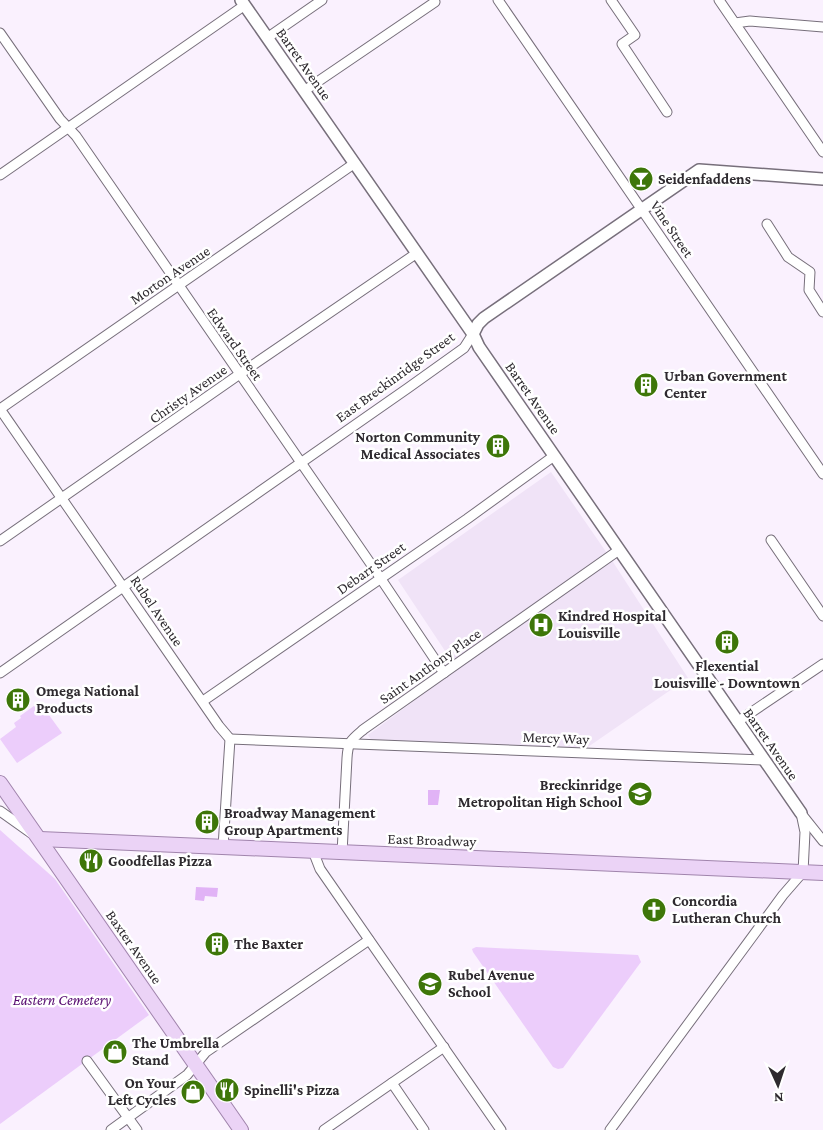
<svg xmlns="http://www.w3.org/2000/svg" width="823" height="1130" font-family="'Crimson Pro',serif">
<style>
.built{fill:#f0e3f7}
.green{fill:#eccdfb}
.water{fill:#e1b3f6}
.lines{fill:none;stroke-linecap:round;stroke-linejoin:round}
.minor-casing{stroke:#776f7b;stroke-width:11}
.tertiary-casing{stroke:#776f7b;stroke-width:14}
.primary-casing{stroke:#a084ac;stroke-width:16}
.minor{stroke:#fff;stroke-width:9}
.tertiary{stroke:#fff;stroke-width:11}
.primary{stroke:#ebd3f6;stroke-width:14}
.labels{text-anchor:middle;stroke-width:5;stroke-linejoin:round;paint-order:stroke}
.street-label{font-size:15px;fill:#2e2a2f;stroke:#fff}
.poi-label{font-size:15px;font-weight:bold;fill:#2e2a2f;stroke:#fff;text-anchor:start}
.park-label{font-size:15px;font-style:italic;fill:#570b70;stroke:#fff}
</style>
<rect width="100%" height="100%" fill="#faf1fe"/>
<!-- built -->
<path class="built" d="M551,472L613,562L688,678L585,749L372,741L368,735L457,669L398,580Z"/>
<!-- green -->
<g class="green">
<path d="M38,703L41,704L62,733L17,763L0,739L16,727L14,723L21,718L20,716Z"/>
<path d="M0,830L55,879L149,1015L0,1124Z"/>
<path d="M476,947L638,955L641,962L563,1068L558,1069L553,1067L473,952L472,949Z"/>
</g>
<!-- water -->
<g class="water">
<path d="M428,790H440L438,805H428Z"/>
<path d="M196,887L218,888L217,897L205,896L204,901L195,900Z"/>
</g>
<g class="lines">
<defs>
<g id="minor">
<path d="M498,0L823,474"/>
<path d="M611,0L635,35L622,44L667,112"/>
<path d="M719,0L823,152"/>
<path d="M735,23L750,21L823,27"/>
<path d="M0,33L60,119L76,136L375,570L444,673"/>
<path d="M267,38L322,0"/>
<path d="M304,91L435,2"/>
<path d="M0,175L245,5"/>
<path d="M767,224L788,257L810,272L809,290L823,312"/>
<path d="M0,409L219,726L230,739L223,847"/>
<path d="M0,409L355,163"/>
<path d="M771,540L823,616"/>
<path d="M0,541L247,369L417,253"/>
<path d="M0,673L408,388L464,348L473,334"/>
<path d="M203,701L467,519L554,456"/>
<path d="M737,722L823,664"/>
<path d="M230,739L763,760"/>
<path d="M0,811L31,833"/>
<path d="M803,816L823,841"/>
<path d="M313,851L320,869L501,1130"/>
<path d="M342,853L347,758C348,741 351,740 364,729L619,550"/>
<path d="M87,1061L137,1130"/>
<path d="M392,1083L424,1130"/>
<path d="M111,1130L187,1075L206,1052L369,940"/>
<path d="M324,1130L444,1047"/>
<path d="M610,1130L783,895L803,872L805,832L801,813"/>
</g>
<g id="tertiary">
<path d="M241,0L473,334L479,347L801,813"/>
<path d="M473,334L478,324L484,318L699,170L823,179"/>
</g>
<g id="primary">
<path d="M0,783L241,1130"/>
<path d="M40,839L823,873"/>
</g>
</defs>
<!-- minor casing -->
<use href="#minor" class="minor-casing"/>
<!-- tertiary casing -->
<use href="#tertiary" class="tertiary-casing"/>
<!-- primary casing -->
<use href="#primary" class="primary-casing"/>
<!-- minor -->
<use href="#minor" class="minor"/>
<!-- tertiary -->
<use href="#tertiary" class="tertiary"/>
<!-- primary -->
<use href="#primary" class="primary"/>
</g>
<!-- icons -->
<defs>
<symbol id="bar-disc" viewBox="-11 -11 22 22"><circle r="9.5" fill="#3e7609" stroke="#fff"/><path d="M-6-5H6L.8 .8V4.5H3.5V6h-7V4.5H-.8V.8Z" fill="#fff"/></symbol>
<symbol id="building-disc" viewBox="-11 -11 22 22"><circle r="9.5" fill="#3e7609" stroke="#fff"/><path d="M-4-6H4V6H1V3H-1V6H-4ZM-2.5-4.3h1.7v1.8h-1.7ZM.8-4.3h1.7v1.8H.8ZM-2.5-1h1.7V.8h-1.7ZM.8-1h1.7V.8H.8Z" fill="#fff"/></symbol>
<symbol id="hospital-disc" viewBox="-11 -11 22 22"><circle r="9.5" fill="#3e7609" stroke="#fff"/><path d="M-5-5h3v3.5h4V-5h3V5h-3V1.5h-4V5h-3Z" fill="#fff"/></symbol>
<symbol id="school-disc" viewBox="-11 -11 22 22"><circle r="9.5" fill="#3e7609" stroke="#fff"/><path d="M0-5L7-2L0 1L-7-2ZM-4 1L0 2.5L4 1V4Q0 6-4 4Z" fill="#fff"/></symbol>
<symbol id="restaurant-disc" viewBox="-11 -11 22 22"><circle r="9.5" fill="#3e7609" stroke="#fff"/><path d="M-5-6h1v4h1v-4h1v4h1v-4h1v5L-1.5 .5V6h-2V.5L-5-1ZM5-6V6H3V1.5H1.5Q1.5-4 5-6Z" fill="#fff"/></symbol>
<symbol id="church-disc" viewBox="-11 -11 22 22"><circle r="9.5" fill="#3e7609" stroke="#fff"/><path d="M-1.2-6h2.4v3.5h3.3v2.4h-3.3V6h-2.4V-.1h-3.3v-2.4h3.3Z" fill="#fff"/></symbol>
<symbol id="shop-disc" viewBox="-11 -11 22 22"><circle r="9.5" fill="#3e7609" stroke="#fff"/><path d="M-5-2.5h2.3a2.7 3.5 0 0 1 5.4 0H5L5.5 6h-11ZM-1.5-2.5h3a1.5 2.3 0 0 0-3 0Z" fill="#fff"/></symbol>
</defs>
<g fill-rule="evenodd">
<use href="#bar-disc" x="627" y="165" width="28" height="28"/>
<use href="#building-disc" x="632" y="371" width="28" height="28"/>
<use href="#building-disc" x="484" y="432" width="28" height="28"/>
<use href="#hospital-disc" x="527" y="611" width="28" height="28"/>
<use href="#building-disc" x="713" y="628" width="28" height="28"/>
<use href="#building-disc" x="4" y="686" width="28" height="28"/>
<use href="#school-disc" x="626" y="780" width="28" height="28"/>
<use href="#building-disc" x="193" y="808" width="28" height="28"/>
<use href="#restaurant-disc" x="77" y="847" width="28" height="28"/>
<use href="#church-disc" x="640" y="896" width="28" height="28"/>
<use href="#building-disc" x="203" y="930" width="28" height="28"/>
<use href="#school-disc" x="416" y="970" width="28" height="28"/>
<use href="#shop-disc" x="101" y="1038" width="28" height="28"/>
<use href="#restaurant-disc" x="213" y="1076" width="28" height="28"/>
<use href="#shop-disc" x="179" y="1078" width="28" height="28"/>
</g>
<g class="labels">
<!-- street labels -->
<g class="street-label">
<text transform="translate(304 64) rotate(55)" y="5">Barret Avenue</text>
<text transform="translate(672 229) rotate(56)" y="5">Vine Street</text>
<text transform="translate(170 275) rotate(-34)" y="5">Morton Avenue</text>
<text transform="translate(235 344) rotate(55)" y="5">Edward Street</text>
<text transform="translate(395 377) rotate(-36)" y="5">East Breckinridge Street</text>
<text transform="translate(188 394) rotate(-35)" y="5">Christy Avenue</text>
<text transform="translate(533 398) rotate(55)" y="5">Barret Avenue</text>
<text transform="translate(371 568) rotate(-35)" y="5">Debarr Street</text>
<text transform="translate(157 611) rotate(56)" y="5">Rubel Avenue</text>
<text transform="translate(430 666) rotate(-35)" y="5">Saint Anthony Place</text>
<text transform="translate(556 738) rotate(2)" y="5">Mercy Way</text>
<text transform="translate(771 744) rotate(55)" y="5">Barret Avenue</text>
<text transform="translate(432 840) rotate(2)" y="5">East Broadway</text>
<text transform="translate(134 947) rotate(55)" y="5">Baxter Avenue</text>
</g>
<!-- poi labels -->
<g class="poi-label">
<text x="658" y="184">Seidenfaddens</text>
<text x="664" y="381">Urban Government<tspan x="664" dy="17">Center</tspan></text>
<text x="480" y="442" text-anchor="end">Norton Community<tspan x="480" dy="17">Medical Associates</tspan></text>
<text x="558" y="621">Kindred Hospital<tspan x="558" dy="17">Louisville</tspan></text>
<text x="727" y="671" text-anchor="middle">Flexential<tspan x="727" dy="17">Louisville - Downtown</tspan></text>
<text x="36" y="696">Omega National<tspan x="36" dy="17">Products</tspan></text>
<text x="622" y="790" text-anchor="end">Breckinridge<tspan x="622" dy="17">Metropolitan High School</tspan></text>
<text x="224" y="818">Broadway Management<tspan x="224" dy="17">Group Apartments</tspan></text>
<text x="108" y="866">Goodfellas Pizza</text>
<text x="672" y="906">Concordia<tspan x="672" dy="17">Lutheran Church</tspan></text>
<text x="234" y="949">The Baxter</text>
<text x="448" y="980">Rubel Avenue<tspan x="448" dy="17">School</tspan></text>
<text x="132" y="1048">The Umbrella<tspan x="132" dy="17">Stand</tspan></text>
<text x="176" y="1088" text-anchor="end">On Your<tspan x="176" dy="17">Left Cycles</tspan></text>
<text x="244" y="1095">Spinelli's Pizza</text>
</g>
<!-- park labels -->
<g class="park-label">
<text x="62" y="1005">Eastern Cemetery</text>
</g>
</g>
<!-- north arrow -->
<g transform="translate(778 1085) rotate(177)" stroke="#ffffff" stroke-width="4" paint-order="stroke">
<path d="M0-4L9 19L0 12L-9 19Z" fill="#2e2a2f"/>
<text y="-8" font-size="14" font-weight="bold" text-anchor="middle" fill="#2e2a2f">N</text>
</g>
</svg>
